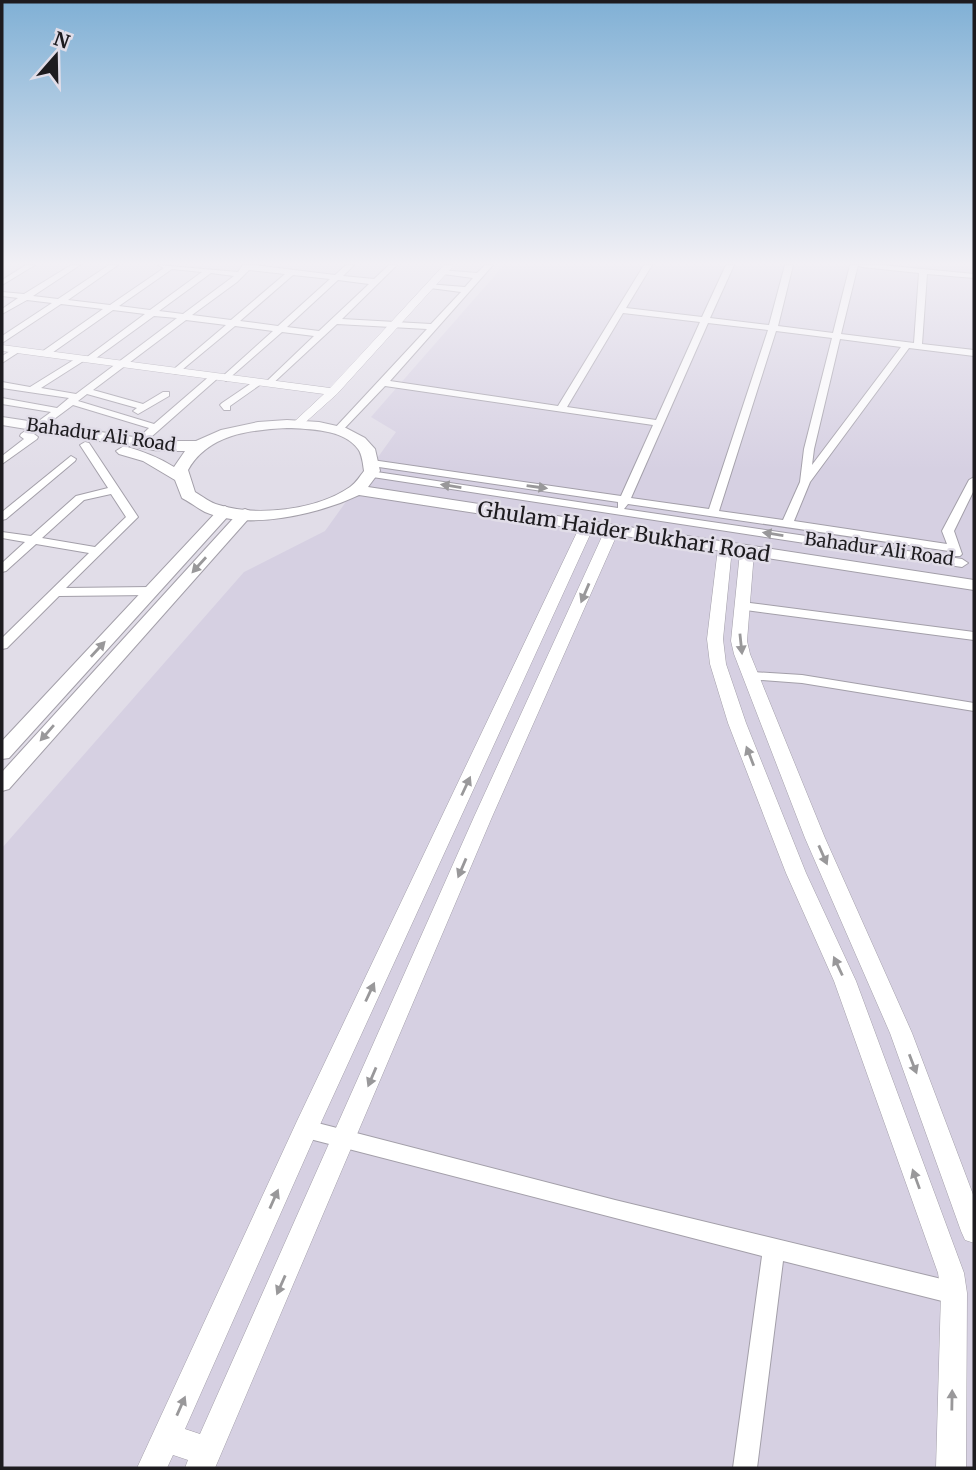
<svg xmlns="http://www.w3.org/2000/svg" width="976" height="1470" font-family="Merriweather,serif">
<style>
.built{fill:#d6d0e2}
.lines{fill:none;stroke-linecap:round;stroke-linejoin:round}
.minor-casing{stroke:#a39fa9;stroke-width:2}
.tertiary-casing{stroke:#a39fa9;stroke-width:1}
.secondary-casing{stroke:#a39fa9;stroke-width:2}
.primary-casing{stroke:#a39fa9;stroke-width:2}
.minor{fill:#fff;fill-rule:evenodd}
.tertiary{fill:#fff;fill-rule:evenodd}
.secondary{fill:#fff;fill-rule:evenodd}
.primary{fill:#fff;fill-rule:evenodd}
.oneway{fill:#99989a}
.labels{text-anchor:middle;stroke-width:5;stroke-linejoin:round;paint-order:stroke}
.far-street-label{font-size:18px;fill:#1d1b1f;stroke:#e1dde8}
.street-label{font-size:21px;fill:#1d1b1f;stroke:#e1dde8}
</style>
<rect width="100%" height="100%" fill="#e1dde8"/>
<!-- built -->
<path class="built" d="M504,265H940L974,268V1468H2V848L244,572L325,531L396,432L371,417Z"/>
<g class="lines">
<defs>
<g id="minor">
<path d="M26,265H35L2,285V280Z"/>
<path d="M71,265H80L33,296L58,299L109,265H118L68,300L110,305L164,268L158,265L238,272L243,265H253L335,275L346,265H354L343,276L374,279L389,265H397L342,319L431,324L461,292L430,288L426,286L427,284L465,287L473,278L443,274H440V270L477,273L485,265H493L390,381L558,406L644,265H652L626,308L702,317L726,265H734L710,318L769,325L785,265H793L778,326L833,333L850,265H858L841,334L914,343L919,273L862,267L858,265H881L974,274V278L927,274L922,344L974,350V356L909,348L810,482L794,521L947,544L942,531L969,480L974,477V490L954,531L962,554L960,556H952L949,551L628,504L624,509L962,559L968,563L962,567L366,476L365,474L370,471L618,508V502L372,466L367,463L372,460L621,496L653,425L385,386L340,433H334V429L427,329L337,324L270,386L267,385V381L314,336L282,332L226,381L221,378L223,376L273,331L235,326L177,374L174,373V369L226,325L186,320L93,390L143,404L163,392H169V396L138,414L133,411L137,408L87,394L78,401L154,424L212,374H218V378L142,445L133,443L149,428L73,405L34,434L38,437L37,439L2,464V456L24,439L20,436L21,434L51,412L2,404V398L57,408L69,398L2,388V382L30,387L80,356L87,357L145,314L113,310L49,355H43V351L103,309L61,304L2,343V336L52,303L27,300L2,314V309L18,298L2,296V292L24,294ZM172,269L202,272L150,310L119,306ZM249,270L285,274L231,320L192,315L237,282ZM211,273L234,276L183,314L159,311ZM293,275L330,279L278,326L240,321ZM338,280L369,284L319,331L287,327ZM623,313L700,322L656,420L567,407ZM154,316L177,318L76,394L41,388L85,360L92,361ZM708,323L768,330L709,509L631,498ZM776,331L832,338L804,449L800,482L783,520L719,511ZM840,339L901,347L812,465L814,449Z"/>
<path d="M15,348L22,350L2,363V356Z"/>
<path d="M256,380L264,382L230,406V410H224L220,405L222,403Z"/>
<path d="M85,442L89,443L138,517L66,588L151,587L157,591L151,595L59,596L7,648L2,649V638L89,553L36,544L6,571L2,572V563L25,542L2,538V532L31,536L76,496L108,488L80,445ZM111,494L126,517L95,547L42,538L84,500Z"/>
<path d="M71,456L76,459L75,461L6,519L2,520V512Z"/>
<path d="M742,602L974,632V640L738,609L736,606L738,603Z"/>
<path d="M752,672L802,675L974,703V711L802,683L747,679L745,676Z"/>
<path d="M306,1120L615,1200L954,1282L962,1285L965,1293L962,1301L954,1304L783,1261L757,1468H733L762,1256L306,1138L299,1135L296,1129L299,1123Z"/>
</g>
<g id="tertiary">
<path d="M444,265H454L337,394L299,428L295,427V421L324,394L2,351V345L330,388Z"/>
<path d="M587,522L594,526L318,1129L185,1429L200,1434L474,817L605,530L612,526L617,527L619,530L492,817L218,1461L215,1468H185L188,1460L173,1455L167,1468H137L297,1121L580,526Z"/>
<path d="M725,544L732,548L723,639L726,664L746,723L806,873L856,981L964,1273L967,1293L966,1468H936L941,1293L938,1273L834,981L786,873L728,723L710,664L707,639L718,548Z"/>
<path d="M747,548L754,552L747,641L750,654L825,838L912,1033L974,1197V1243L965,1240L961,1231L890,1033L805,838L734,654L731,641L740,552Z"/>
</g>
<g id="secondary">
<path d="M225,506L233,511L230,514L9,758L2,759V741L220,508Z"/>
<path d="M245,509L250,511L253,514L250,517L9,789L2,791V772L240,511Z"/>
</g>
<path id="primary" d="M2,417L160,441H196L221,430L258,422L287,420L319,422L346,428L365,438L375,449L380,471L368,487L974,580V590L359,495C319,514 248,531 205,512C197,508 190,502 182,498L175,480L143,461L119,454L116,451L124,446C142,451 158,457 174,467L185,451H160L2,425ZM287,428C309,429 344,429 358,449C362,454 363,464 364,471C360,476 356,483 350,487C317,510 257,517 219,505C210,503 202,496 195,492L188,470C208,434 250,430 287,428Z"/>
</defs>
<!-- minor casing -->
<use href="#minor" class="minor-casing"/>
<!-- tertiary casing -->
<use href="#tertiary" class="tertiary-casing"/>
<!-- secondary casing -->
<use href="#secondary" class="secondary-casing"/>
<!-- primary casing -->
<use href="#primary" class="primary-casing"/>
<!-- minor -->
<use href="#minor" class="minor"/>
<!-- tertiary -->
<use href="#tertiary" class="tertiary"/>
<!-- secondary -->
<use href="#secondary" class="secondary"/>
<!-- primary -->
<use href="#primary" class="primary"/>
</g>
<!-- one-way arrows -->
<defs><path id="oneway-solid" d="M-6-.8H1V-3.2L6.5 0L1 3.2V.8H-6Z" transform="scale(1.75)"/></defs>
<g class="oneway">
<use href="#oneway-solid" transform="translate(451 486) rotate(-171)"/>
<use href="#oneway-solid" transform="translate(537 487) rotate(8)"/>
<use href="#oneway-solid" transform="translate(773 534) rotate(-171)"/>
<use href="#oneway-solid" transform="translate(199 565) rotate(132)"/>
<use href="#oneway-solid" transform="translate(585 593) rotate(113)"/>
<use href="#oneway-solid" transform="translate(741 644) rotate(84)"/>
<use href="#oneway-solid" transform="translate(98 649) rotate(-47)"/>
<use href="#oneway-solid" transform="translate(47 733) rotate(131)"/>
<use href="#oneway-solid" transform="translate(750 756) rotate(-111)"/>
<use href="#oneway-solid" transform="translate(466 786) rotate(-65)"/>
<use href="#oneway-solid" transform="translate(823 855) rotate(66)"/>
<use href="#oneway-solid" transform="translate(462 868) rotate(113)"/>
<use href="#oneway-solid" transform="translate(838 966) rotate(-115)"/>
<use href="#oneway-solid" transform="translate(370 992) rotate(-65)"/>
<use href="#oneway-solid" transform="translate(913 1064) rotate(69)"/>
<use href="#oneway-solid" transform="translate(372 1077) rotate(113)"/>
<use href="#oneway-solid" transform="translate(916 1179) rotate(-110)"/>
<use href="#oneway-solid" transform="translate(274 1199) rotate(-66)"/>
<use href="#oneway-solid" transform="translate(281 1285) rotate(114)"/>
<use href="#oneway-solid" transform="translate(952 1400) rotate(-89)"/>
<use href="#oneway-solid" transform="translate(181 1406) rotate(-66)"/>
</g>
<!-- sky -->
<linearGradient id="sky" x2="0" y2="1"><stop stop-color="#80b0d5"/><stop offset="0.56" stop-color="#f2f0f5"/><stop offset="1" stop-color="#f2f0f5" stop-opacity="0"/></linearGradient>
<rect width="976" height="470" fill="url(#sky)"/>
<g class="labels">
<!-- far-street labels -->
<g class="far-street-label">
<text transform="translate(101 435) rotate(8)" y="6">Bahadur Ali Road</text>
<text transform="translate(879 549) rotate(8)" y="6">Bahadur Ali Road</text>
</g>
<!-- street labels -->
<g class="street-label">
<text transform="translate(624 532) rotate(9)" y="7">Ghulam Haider Bukhari Road</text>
</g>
</g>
<!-- border -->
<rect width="976" height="1470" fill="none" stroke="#1d1b1f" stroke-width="7"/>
<!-- north arrow -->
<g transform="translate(56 56) rotate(20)" stroke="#e1dde8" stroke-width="5" paint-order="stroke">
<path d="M0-5L12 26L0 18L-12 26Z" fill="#1d1b1f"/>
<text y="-10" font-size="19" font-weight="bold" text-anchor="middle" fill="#1d1b1f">N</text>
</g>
</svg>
